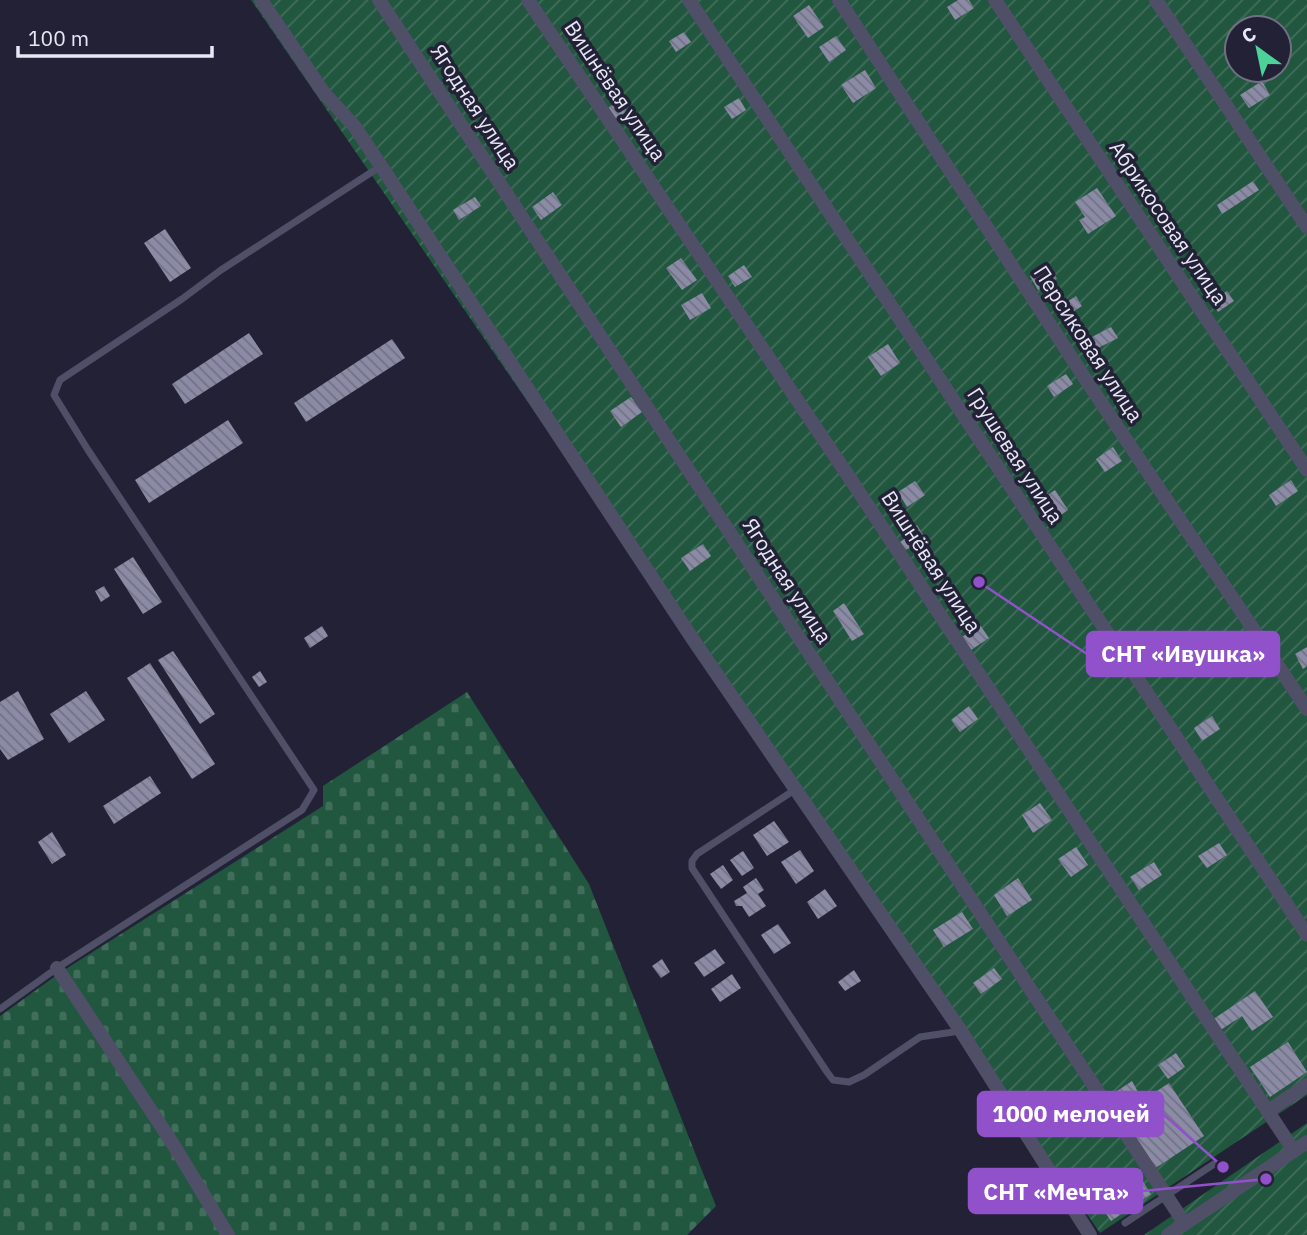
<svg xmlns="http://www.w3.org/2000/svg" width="1307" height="1235" font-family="'IBM Plex Sans',sans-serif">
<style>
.cemetery{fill:url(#cemetery-stones)}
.garden{fill:url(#garden-furrows);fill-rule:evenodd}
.building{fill:url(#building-back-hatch)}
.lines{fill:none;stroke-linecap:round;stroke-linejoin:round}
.lane{stroke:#4f4f67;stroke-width:7}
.street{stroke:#4f4f67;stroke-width:14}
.labels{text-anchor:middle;stroke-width:7;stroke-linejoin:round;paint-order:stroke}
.street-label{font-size:21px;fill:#e7e7f6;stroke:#222136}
.leader{fill:none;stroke:#9151ca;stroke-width:2.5}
.callout-dot{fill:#9151ca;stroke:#222136;stroke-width:2.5}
.callout{fill:#9151ca;stroke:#9151ca;stroke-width:2.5}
.callout-label{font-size:23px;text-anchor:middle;font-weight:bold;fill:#fff}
</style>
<defs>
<pattern id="cemetery-stones" width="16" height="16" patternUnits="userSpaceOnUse" patternTransform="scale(1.75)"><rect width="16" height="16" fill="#21563f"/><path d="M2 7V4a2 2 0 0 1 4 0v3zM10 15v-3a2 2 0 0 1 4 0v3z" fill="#416e5b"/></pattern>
<pattern id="garden-furrows" width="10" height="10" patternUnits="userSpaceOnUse" patternTransform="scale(1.75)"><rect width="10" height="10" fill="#21563f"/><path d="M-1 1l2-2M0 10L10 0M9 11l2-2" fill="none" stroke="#416e5b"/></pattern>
<pattern id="building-back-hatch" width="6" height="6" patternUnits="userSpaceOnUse" patternTransform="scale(1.75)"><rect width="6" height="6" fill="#8b8ba5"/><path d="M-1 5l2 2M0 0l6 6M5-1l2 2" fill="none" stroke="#727285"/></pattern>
</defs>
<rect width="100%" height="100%" fill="#222136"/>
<!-- cemetery -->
<path class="cemetery" d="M467,692L589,884L716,1206L687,1235H0V1016L61,972L323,806V786Z"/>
<!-- garden -->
<g class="garden">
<path d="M251,0H1307V1095L1100,1233ZM1237,28H1279V70H1237Z"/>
<path d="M1307,1123V1235H1144Z"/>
</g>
<!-- building -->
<g class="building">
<path d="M958,0H969L974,8L955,20L947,7Z"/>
<path d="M809,5L824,27L808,38L793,16Z"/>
<path d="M684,32L691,42L676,52L669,41Z"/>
<path d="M836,36L846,50L829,62L819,47Z"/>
<path d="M865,70L876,88L853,103L841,85Z"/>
<path d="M1262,81L1270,95L1249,108L1240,95Z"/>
<path d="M739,98L746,110L732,119L724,107Z"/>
<path d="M619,101L627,111L616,119L608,108Z"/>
<path d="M1253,181L1259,190L1222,214L1217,205Z"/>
<path d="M1097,188L1116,216L1088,234L1079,220L1085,217L1075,202Z"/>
<path d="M553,192L562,205L541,220L532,207Z"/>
<path d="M475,197L481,206L459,220L453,210Z"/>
<path d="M165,229L191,268L170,282L144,243Z"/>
<path d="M681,258L697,280L682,290L666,268Z"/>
<path d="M744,265L752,277L735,287L728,276Z"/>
<path d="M1049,265L1057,279L1038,290L1030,276Z"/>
<path d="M1227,291L1234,301L1218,312L1211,301Z"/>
<path d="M702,293L711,308L690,320L681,305Z"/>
<path d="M1076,296L1082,306L1065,317L1059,307Z"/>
<path d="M1111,327L1118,338L1094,350L1088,339Z"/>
<path d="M249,333L263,354L185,404L172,384Z"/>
<path d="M392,339L405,358L306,422L294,403Z"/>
<path d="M888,344L900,363L881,376L868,357Z"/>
<path d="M1066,374L1073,384L1054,397L1047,386Z"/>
<path d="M631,397L642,412L621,427L610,411Z"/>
<path d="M228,420L243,443L149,503L135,480Z"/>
<path d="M1113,447L1122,461L1105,472L1096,459Z"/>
<path d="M1291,480L1298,491L1276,506L1269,495Z"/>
<path d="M915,481L925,495L907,507L898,492Z"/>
<path d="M1055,490L1068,510L1055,519L1051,511L1045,515L1037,502Z"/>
<path d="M917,525L927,541L916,548L913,546L906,550L900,542L907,537L904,533Z"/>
<path d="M703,544L711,556L690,571L681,558Z"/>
<path d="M133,557L162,602L143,614L114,569Z"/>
<path d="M104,586L110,596L101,602L95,591Z"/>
<path d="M844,603L864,634L852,641L833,611Z"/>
<path d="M980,625L989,638L971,650L962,637Z"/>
<path d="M322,626L328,636L310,648L304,638Z"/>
<path d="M1307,647V666L1303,669L1295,654Z"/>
<path d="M173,651L215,714L200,724L158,660Z"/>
<path d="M150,663L215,764L192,779L127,678Z"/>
<path d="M260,671L267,682L259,687L252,677Z"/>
<path d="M18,691L44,739L8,760L0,749V702Z"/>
<path d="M86,691L105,720L69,743L50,714Z"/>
<path d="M969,706L978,719L960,732L951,720Z"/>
<path d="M1212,716L1220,729L1202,741L1194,728Z"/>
<path d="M150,776L161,793L114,824L103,806Z"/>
<path d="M1040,803L1052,820L1033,833L1022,815Z"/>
<path d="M774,821L789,842L767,856L753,835Z"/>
<path d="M52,832L66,855L52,864L38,842Z"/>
<path d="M1219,843L1227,855L1207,868L1198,856Z"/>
<path d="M1076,847L1088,865L1071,877L1058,859Z"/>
<path d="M800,850L814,871L796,884L781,862Z"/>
<path d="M743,851L754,868L742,876L730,860Z"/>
<path d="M1154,862L1162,875L1139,890L1130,877Z"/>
<path d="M723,865L733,880L721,889L710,874Z"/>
<path d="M756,878L764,890L758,894L766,906L749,917L742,906H736L734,901L747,893L743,887Z"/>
<path d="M1018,878L1032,900L1007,916L994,895Z"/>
<path d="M825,889L837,906L818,919L807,902Z"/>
<path d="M962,912L973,929L944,947L933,930Z"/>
<path d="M778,924L791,943L774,954L761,935Z"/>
<path d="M715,949L725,963L704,977L694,963Z"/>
<path d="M662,959L670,972L661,978L652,966Z"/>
<path d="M994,968L1002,979L981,994L973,983Z"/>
<path d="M854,970L861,981L845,991L838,982Z"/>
<path d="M732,974L741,988L720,1002L711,989Z"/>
<path d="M1255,991L1273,1017L1252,1031L1242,1016L1219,1031L1212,1020Z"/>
<path d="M1288,1042L1307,1072L1270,1097L1250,1067Z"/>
<path d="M1176,1053L1185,1067L1168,1079L1158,1065Z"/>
<path d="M1132,1081L1138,1092L1122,1105L1118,1099H1115L1114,1093Z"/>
<path d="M1169,1083L1204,1136L1154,1169L1119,1116Z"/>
<path d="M1134,1168L1151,1194L1111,1221L1101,1206L1131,1186L1125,1178Z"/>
</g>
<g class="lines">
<!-- lane -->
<g class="lane">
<path d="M796,789L697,854L692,861V868L827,1072L833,1080L849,1082L864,1075L920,1037L960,1031"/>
<path d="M0,1009L57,968L302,810L314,790L88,450L54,395L60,380L182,299L221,270L381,166"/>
<path d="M1125,1223L1214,1164"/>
</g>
<!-- street -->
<g class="street">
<path d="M261,0L324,93L355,127L381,166L692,638L961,1031L1090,1235"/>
<path d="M379,0L1185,1224"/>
<path d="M528,0L851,480L1294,1151"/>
<path d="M689,0L1307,935"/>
<path d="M839,0L1086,380L1307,709"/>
<path d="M995,0L1307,470"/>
<path d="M1156,0L1307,227"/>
<path d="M57,968L173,1144L228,1235"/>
<path d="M1268,1111L1307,1085"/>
<path d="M1168,1235L1307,1142"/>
</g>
</g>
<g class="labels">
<!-- street labels -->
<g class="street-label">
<text transform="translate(615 91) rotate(56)" y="7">Вишнёвая улица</text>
<text transform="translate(475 107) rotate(57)" y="7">Ягодная улица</text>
<text transform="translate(1168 223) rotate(56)" y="7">Абрикосовая улица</text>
<text transform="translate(1088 344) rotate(57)" y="7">Персиковая улица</text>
<text transform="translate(1015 456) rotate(57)" y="7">Грушевая улица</text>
<text transform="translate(931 562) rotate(57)" y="7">Вишнёвая улица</text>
<text transform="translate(787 581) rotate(57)" y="7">Ягодная улица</text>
</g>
</g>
<!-- callouts -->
<path class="leader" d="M979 582L1087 654M1223 1167L1163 1114M1266 1179L1142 1191"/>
<g class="callout-dot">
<circle cx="979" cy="582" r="7"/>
<circle cx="1223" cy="1167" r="7"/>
<circle cx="1266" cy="1179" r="7"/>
</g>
<g class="callout">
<rect x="1087" y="632" width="192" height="44" rx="7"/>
<rect x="978" y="1092" width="185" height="44" rx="7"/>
<rect x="969" y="1169" width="173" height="44" rx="7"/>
</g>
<g class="callout-label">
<text x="1183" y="662">СНТ «Ивушка»</text>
<text x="1071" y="1122">1000 мелочей</text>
<text x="1056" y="1200">СНТ «Мечта»</text>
</g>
<!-- north arrow -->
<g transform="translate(1258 49) rotate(327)"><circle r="33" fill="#222136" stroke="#717083" stroke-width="2"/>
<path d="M0-5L12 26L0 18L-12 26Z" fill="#4dd39a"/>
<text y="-10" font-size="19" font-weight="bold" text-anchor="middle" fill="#e7e7f6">С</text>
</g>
<!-- scale -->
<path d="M18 46v10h194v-10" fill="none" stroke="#e7e7f6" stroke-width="3.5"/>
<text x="28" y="46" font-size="21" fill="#e7e7f6" stroke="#222136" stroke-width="5" paint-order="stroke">100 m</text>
</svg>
